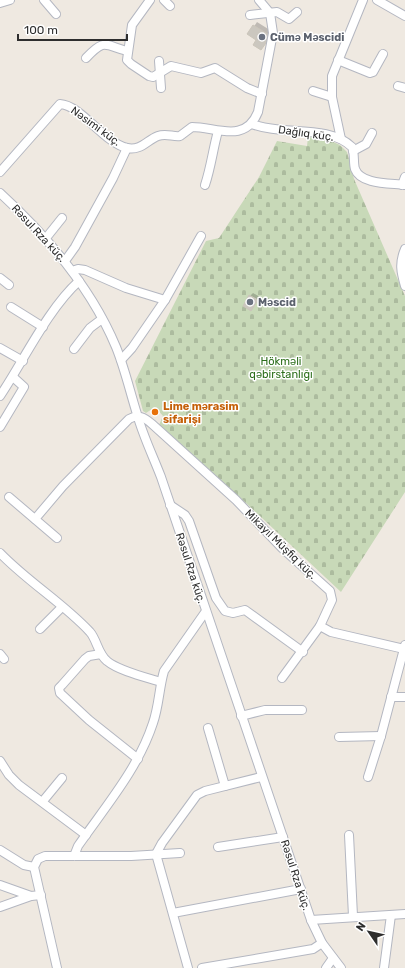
<svg xmlns="http://www.w3.org/2000/svg" width="405" height="968" font-family="Rubik,sans-serif">
<style>
.cemetery{fill:url(#cemetery-stones)}
.shadow{fill:#0003}
.building{fill:#cbc7bf;stroke:#cbc5ba}
.lines{fill:none;stroke-linecap:round;stroke-linejoin:round}
.street-casing{stroke:#b4b7c1;stroke-width:10}
.street{stroke:#fff;stroke-width:8}
.worship-dot{fill:#6b7280;stroke:#fff;stroke-width:1.5}
.food-dot{fill:#e8710a;stroke:#fff;stroke-width:1.5}
.labels{text-anchor:middle;stroke-width:3;stroke-linejoin:round;paint-order:stroke}
.worship-label{font-size:11px;font-weight:bold;fill:#5b616d;stroke:#fff;text-anchor:start}
.street-label{font-size:11px;fill:#2e2e2e;stroke:#fff}
.park-label{font-size:11px;fill:#2c6e1b;stroke:#fff}
.food-label{font-size:11px;font-weight:bold;fill:#c56008;stroke:#fff;text-anchor:start}
</style>
<defs>
<pattern id="cemetery-stones" width="16" height="16" patternUnits="userSpaceOnUse"><rect width="16" height="16" fill="#c8d9b8"/><path d="M2 7V4a2 2 0 0 1 4 0v3zM10 15v-3a2 2 0 0 1 4 0v3z" fill="#acbb9e"/></pattern>
</defs>
<rect width="100%" height="100%" fill="#efe9e1"/>
<!-- cemetery -->
<path class="cemetery" d="M308,137H322L340,145L347,152L354,179L405,296V492L341,592L247,504L159,425L163,416L155,407L146,413L143,411L135,381L206,241L219,238L259,177L277,141L307,146Z"/>
<!-- shadow -->
<g class="shadow">
<path d="M257,22L273,32L261,49L258,40L249,34Z"/>
<path d="M253,293L260,297L251,309L250,296Z"/>
<circle cx="156" cy="412" r="3"/>
</g>
<!-- building -->
<g class="building">
<path d="M253,25L271,36L261,50L253,45L256,40L247,34Z"/>
<path d="M249,295L258,300L251,311L243,306Z"/>
</g>
<g class="lines">
<defs>
<g id="street">
<path d="M44,0L56,14"/>
<path d="M150,0L132,25L127,60L131,64L149,76L153,77L171,66L201,73L215,68L247,88L262,94"/>
<path d="M164,0L170,6"/>
<path d="M377,0L405,16"/>
<path d="M0,3L10,0"/>
<path d="M250,15L277,12L289,19L297,12"/>
<path d="M86,58C105,38 104,45 127,51"/>
<path d="M338,60L370,73L373,72L383,54"/>
<path d="M159,61L161,88"/>
<path d="M398,86L405,88"/>
<path d="M313,91L332,97"/>
<path d="M252,124C282,136 328,124 352,147C355,154 353,162 355,169C361,185 391,183 405,185"/>
<path d="M341,139L332,97V76L363,0"/>
<path d="M353,151L366,144L372,133"/>
<path d="M0,172L60,104C81,105 104,143 127,148C141,151 147,140 158,136C166,133 173,137 180,136L192,127C216,127 245,144 258,112L273,33L270,13L259,0"/>
<path d="M205,185C211,167 213,149 218,131"/>
<path d="M402,185L405,177"/>
<path d="M0,193C48,237 91,287 116,347C125,369 130,392 137,414C143,436 153,456 161,477L311,920L322,943L341,968"/>
<path d="M46,238L62,218"/>
<path d="M405,249C399,263 401,272 405,286"/>
<path d="M65,261L75,247L113,178L127,148"/>
<path d="M72,271L78,269L85,270L126,288L165,300"/>
<path d="M0,278L9,285"/>
<path d="M11,307L43,327"/>
<path d="M0,348L23,361"/>
<path d="M74,349L90,328L102,319"/>
<path d="M121,360L132,348L165,300L201,236"/>
<path d="M0,396C24,360 48,309 79,281"/>
<path d="M0,427L24,387L13,377"/>
<path d="M9,497L57,538"/>
<path d="M170,505L185,515L189,521L216,598L225,611L233,613L245,610L303,652"/>
<path d="M35,519L63,486L129,419C138,414 144,417 152,424L236,500L282,548L330,591L332,600L320,626L331,632L404,649"/>
<path d="M0,553C28,582 63,603 90,632C97,640 98,654 107,661C119,671 145,677 161,682"/>
<path d="M40,629L62,607"/>
<path d="M0,654L4,659"/>
<path d="M101,654L89,656L85,659L62,685L59,688L60,693L89,720L138,759"/>
<path d="M282,678L320,626"/>
<path d="M391,697H405"/>
<path d="M241,716L265,710H302"/>
<path d="M208,728L225,786"/>
<path d="M339,737L381,736"/>
<path d="M0,761L9,775L19,785L86,835"/>
<path d="M368,777L381,736L405,645"/>
<path d="M43,801L62,778"/>
<path d="M349,835L353,916"/>
<path d="M218,847L283,837"/>
<path d="M0,850L24,865L34,867"/>
<path d="M74,856L78,846C105,807 138,769 153,723C159,706 159,688 164,671L206,611"/>
<path d="M0,885L31,896L41,895"/>
<path d="M0,907L31,896"/>
<path d="M173,913L301,889"/>
<path d="M311,920L405,914"/>
<path d="M57,968L34,867L38,859L45,856H131L180,853"/>
<path d="M188,968L156,854L162,843L197,795L205,791L261,777"/>
<path d="M202,968L313,949L322,943"/>
<path d="M326,968L333,958"/>
<path d="M384,968L391,915"/>
</g>
</defs>
<!-- street casing -->
<use href="#street" class="street-casing"/>
<!-- street -->
<use href="#street" class="street"/>
</g>
<!-- markers -->
<g class="worship-dot">
<circle cx="262" cy="37" r="4"/>
<circle cx="250" cy="302" r="4"/>
</g>
<circle class="food-dot" cx="155" cy="412" r="4"/>
<g class="labels">
<!-- worship labels -->
<g class="worship-label">
<text x="270" y="41">Cümə Məscidi</text>
<text x="258" y="306">Məscid</text>
</g>
<!-- street labels -->
<g class="street-label">
<text transform="translate(96 126) rotate(36)" y="4">Nəsimi küç.</text>
<text transform="translate(306 133) rotate(8)" y="4">Dağlıq küç.</text>
<text transform="translate(39 233) rotate(47)" y="4">Rəsul Rza küç.</text>
<text transform="translate(281 544) rotate(44)" y="4">Mikayıl Müşfiq küç.</text>
<text transform="translate(191 568) rotate(72)" y="4">Rəsul Rza küç.</text>
<text transform="translate(296 875) rotate(72)" y="4">Rəsul Rza küç.</text>
</g>
<!-- park labels -->
<g class="park-label">
<text x="281" y="365">Hökməli<tspan x="281" dy="13">qəbirstanlığı</tspan></text>
</g>
<!-- food labels -->
<g class="food-label">
<text x="163" y="410">Lime mərasim<tspan x="163" dy="13">sifarişi</tspan></text>
</g>
</g>
<!-- north arrow -->
<g transform="translate(369 932) rotate(304)" stroke="#ffffff" stroke-width="3" paint-order="stroke">
<path d="M0-3L7 15L0 10L-7 15Z" fill="#2e2e2e"/>
<text y="-6" font-size="11" font-weight="bold" text-anchor="middle" fill="#2e2e2e">N</text>
</g>
<!-- scale -->
<path d="M18 34v6h109v-6" fill="none" stroke="#2e2e2e" stroke-width="2"/>
<text x="24" y="34" font-size="12" fill="#2e2e2e" stroke="#ffffff" stroke-width="3" paint-order="stroke">100 m</text>
</svg>
